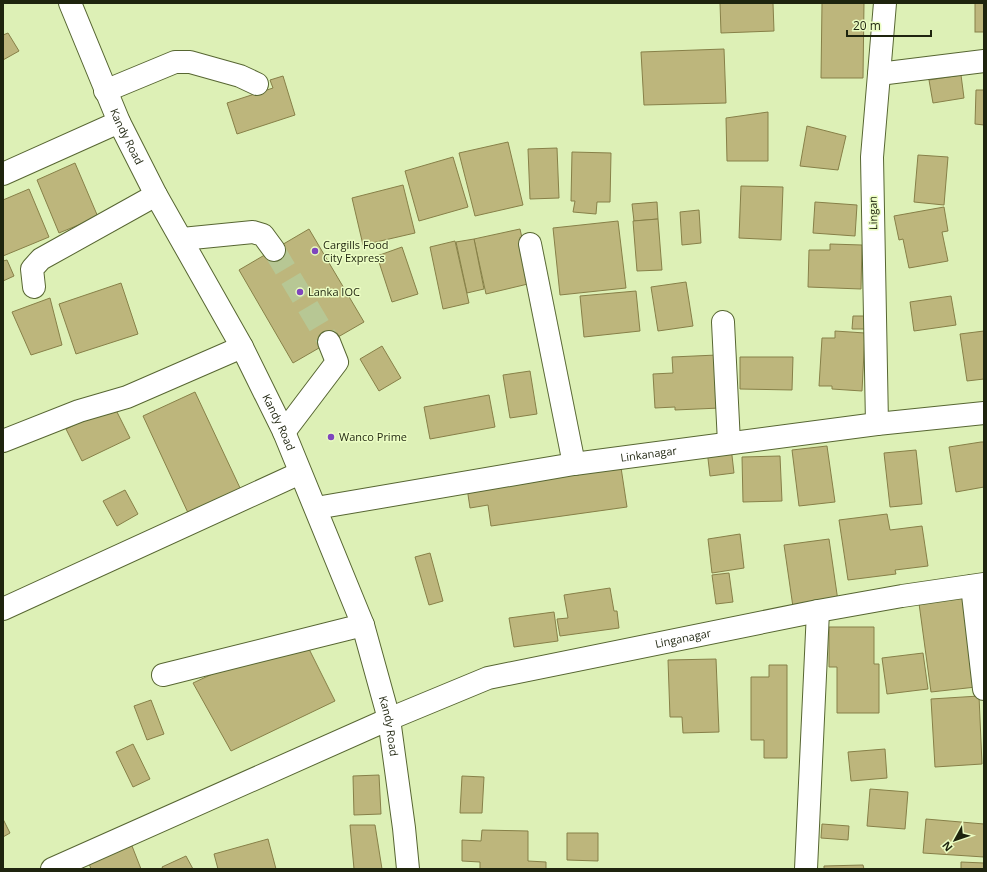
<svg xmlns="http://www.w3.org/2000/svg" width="987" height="872" font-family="'Open Sans',sans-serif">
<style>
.building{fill:#bdb67c;stroke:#878048}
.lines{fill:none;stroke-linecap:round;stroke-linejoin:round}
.minor-tunnel{stroke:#b7c794;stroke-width:22;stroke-dasharray:22 11;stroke-linecap:butt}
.minor-casing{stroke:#576632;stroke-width:24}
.highway-casing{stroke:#576632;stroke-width:24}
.minor{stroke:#fff;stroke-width:22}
.highway{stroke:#fff;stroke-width:22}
.poi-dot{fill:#7e46bd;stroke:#ebfdc3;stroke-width:1.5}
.labels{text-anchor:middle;stroke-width:3;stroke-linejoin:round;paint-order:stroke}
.street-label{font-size:11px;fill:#1e240e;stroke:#ebfdc3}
.poi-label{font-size:11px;fill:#1e240e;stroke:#ebfdc3;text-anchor:start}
</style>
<rect width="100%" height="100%" fill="#ddf0b6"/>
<!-- building -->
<g class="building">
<path d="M720,3H773L774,31L721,33Z"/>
<path d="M822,3H864L863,78H821Z"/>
<rect x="975" y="3" width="9" height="29"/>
<path d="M8,33L19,51L3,60V35Z"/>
<path d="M724,49L726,103L644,105L641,52Z"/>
<path d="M961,75L964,98L933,103L929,80Z"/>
<path d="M283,76L295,115L237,134L227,103L273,88L270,80Z"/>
<path d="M976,90H984V125L975,124Z"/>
<path d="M768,112V161H727L726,118Z"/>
<path d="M807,126L846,136L838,170L800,166Z"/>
<path d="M508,142L523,205L475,216L459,153Z"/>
<path d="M557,148L559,198L530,199L528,149Z"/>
<path d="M572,152L611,153L610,202H597L596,214L573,212L575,201H571Z"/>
<path d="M918,155L948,157L944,205L914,202Z"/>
<path d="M453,157L468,207L419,221L405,171Z"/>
<path d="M75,163L98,217L59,233L37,180Z"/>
<path d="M403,185L415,233L363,245L352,198Z"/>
<path d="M741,186L783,187L781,240L739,238Z"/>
<path d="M29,189L49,237L3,256V200Z"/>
<path d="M657,202L658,219L634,221L632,204Z"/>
<path d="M815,202L857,205L855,236L813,233Z"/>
<path d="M944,207L948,231L942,232L948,261L909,268L903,239L899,240L894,216Z"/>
<path d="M699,210L701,243L682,245L680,212Z"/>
<path d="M658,219L662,270L637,271L633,221Z"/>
<path d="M618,221L626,288L560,295L553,228Z"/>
<path d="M309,229L364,322L293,363L239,270Z"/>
<path d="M520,229L532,283L486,294L474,239Z"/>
<path d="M474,239L484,289L467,293L456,242Z"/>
<path d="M455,241L469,303L443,309L430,247Z"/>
<path d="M830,244L862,245L861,289L808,287L809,250H830Z"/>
<path d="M402,247L418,294L392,302L377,256Z"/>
<path d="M7,260L14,276L3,281V261Z"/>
<path d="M686,282L693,326L658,331L651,287Z"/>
<path d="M121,283L138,334L76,354L59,304Z"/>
<path d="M636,291L640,331L584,337L580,296Z"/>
<path d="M951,296L956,325L914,331L910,302Z"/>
<path d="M50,298L62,345L31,355L12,312Z"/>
<path d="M853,316H868V329H852Z"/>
<path d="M835,331L865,333L862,391L832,389V386H819L822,338H835Z"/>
<path d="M984,331V379L967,381L960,334Z"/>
<path d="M382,346L401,378L379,391L360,359Z"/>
<path d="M717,355L720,408L675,410V407L655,408L653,374L673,373L672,357Z"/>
<path d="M740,357H793L792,390L740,389Z"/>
<path d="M530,371L537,414L510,418L503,375Z"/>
<path d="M195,392L241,490L189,515L143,416Z"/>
<path d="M489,395L495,427L430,439L424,407Z"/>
<path d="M114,406L130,438L82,461L66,429Z"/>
<path d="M981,442H984V487L956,492L949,447Z"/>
<path d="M827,446L835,502L799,506L792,450Z"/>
<path d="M731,447L734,473L710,476L707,450Z"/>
<path d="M916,450L922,504L890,507L884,453Z"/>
<path d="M780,456L782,501L743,502L742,457Z"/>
<path d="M620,461L627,507L491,526L488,505L470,508L467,488Z"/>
<path d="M125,490L138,514L117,526L103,501Z"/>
<path d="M887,514L890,530L922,526L928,566L895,570L896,574L848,580L839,520Z"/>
<path d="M740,534L744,568L712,573L708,539Z"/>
<path d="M829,539L838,601L793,607L784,545Z"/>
<path d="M430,553L443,601L429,605L415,557Z"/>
<path d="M729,573L733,602L716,604L712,575Z"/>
<path d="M610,588L614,611H617L619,628L560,636L557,619L568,618L564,595Z"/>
<path d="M963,591L976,687L931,692L918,596Z"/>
<path d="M554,612L558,641L514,647L509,618Z"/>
<path d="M829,627H874V664H879V713H837V667H829Z"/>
<path d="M301,633L335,701L231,751L193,683Z"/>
<path d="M923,653L928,689L887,694L882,658Z"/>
<path d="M716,659L719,732L683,733L682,717H670L668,660Z"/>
<path d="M769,665H787V758H764V740H751V677H769Z"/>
<path d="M979,696L982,764L935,767L931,699Z"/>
<path d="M151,700L164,734L147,740L134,706Z"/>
<path d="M133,744L150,779L133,787L116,752Z"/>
<path d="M885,749L887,778L851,781L848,752Z"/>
<path d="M379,775L381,814L354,815L353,776Z"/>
<path d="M462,776L484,777L482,813H460Z"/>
<path d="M870,789L908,792L905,829L867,826Z"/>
<path d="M3,819L10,833L3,837Z"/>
<path d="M926,819L984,824V857L923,853Z"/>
<path d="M822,824L849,826L848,840L821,838Z"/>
<path d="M350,825H375L382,869H354Z"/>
<path d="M482,830L528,831V861L546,862V869H480V862L462,861V840L481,841Z"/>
<path d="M567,833H598V861L567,860Z"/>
<path d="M268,839L276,869H218L214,854Z"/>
<path d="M132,846L141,869H91L88,861Z"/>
<path d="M186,856L193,869H163L162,867Z"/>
<path d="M961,862L984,863V869H961Z"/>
<path d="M863,865L864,869H824V866Z"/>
</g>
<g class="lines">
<!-- minor-tunnel -->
<path class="minor-tunnel" d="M274,250L329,342"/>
<defs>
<g id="minor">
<path d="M879,74L984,61"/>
<path d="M105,91L175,62H190L240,76L257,84"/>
<path d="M3,174L119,122"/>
<path d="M182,239L253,232L263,235L274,250"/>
<path d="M530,244L574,464"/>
<path d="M34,287L32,269L41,259L156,195"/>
<path d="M723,322L729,443"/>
<path d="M877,424L872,157L885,3"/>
<path d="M284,432L337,362L329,342"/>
<path d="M3,441L79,411L127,397L242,347"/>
<path id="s1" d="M316,508L574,464L877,424L984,413"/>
<path d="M972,586L984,689"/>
<path d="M3,609L300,473"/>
<path d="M163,675L363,625"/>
<path id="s2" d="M52,869L389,719L488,678L818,611L902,596L984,584"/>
<path d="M806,869L818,611"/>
</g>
<g id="highway">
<path id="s3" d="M70,3L119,122L156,195L242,347L284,432L363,625L389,719L404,828L408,869"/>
</g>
</defs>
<!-- minor casing -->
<use href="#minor" class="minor-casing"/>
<!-- highway casing -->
<use href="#highway" class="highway-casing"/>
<!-- minor -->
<use href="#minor" class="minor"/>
<!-- highway -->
<use href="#highway" class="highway"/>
</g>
<!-- markers -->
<g class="poi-dot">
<circle cx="315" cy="251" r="4"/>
<circle cx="300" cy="292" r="4"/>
<circle cx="331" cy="437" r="4"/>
</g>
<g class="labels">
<!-- street labels -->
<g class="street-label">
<text dy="4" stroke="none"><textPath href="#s3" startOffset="145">Kandy Road</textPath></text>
<text transform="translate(873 213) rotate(-91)" y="4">Lingan</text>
<text dy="4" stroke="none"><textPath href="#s3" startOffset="469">Kandy Road</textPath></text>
<text dy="4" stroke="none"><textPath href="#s1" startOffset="337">Linkanagar</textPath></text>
<text dy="4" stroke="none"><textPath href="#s2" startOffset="675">Linganagar</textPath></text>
<text dy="4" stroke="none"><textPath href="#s3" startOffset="793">Kandy Road</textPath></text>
</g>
<!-- poi labels -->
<g class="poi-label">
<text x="323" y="249">Cargills Food<tspan x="323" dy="13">City Express</tspan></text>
<text x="308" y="296">Lanka IOC</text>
<text x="339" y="441">Wanco Prime</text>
</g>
</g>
<!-- border -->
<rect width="987" height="872" fill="none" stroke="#1e240e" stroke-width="8"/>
<!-- north arrow -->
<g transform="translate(955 840) rotate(230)" stroke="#ebfdc3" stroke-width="3" paint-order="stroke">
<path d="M0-3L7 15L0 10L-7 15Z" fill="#1e240e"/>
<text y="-6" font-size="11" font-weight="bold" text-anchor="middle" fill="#1e240e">N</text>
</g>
<!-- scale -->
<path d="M847 30v6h84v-6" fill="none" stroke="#1e240e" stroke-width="2"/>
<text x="853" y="30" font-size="12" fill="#1e240e" stroke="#ebfdc3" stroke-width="3" paint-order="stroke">20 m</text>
</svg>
